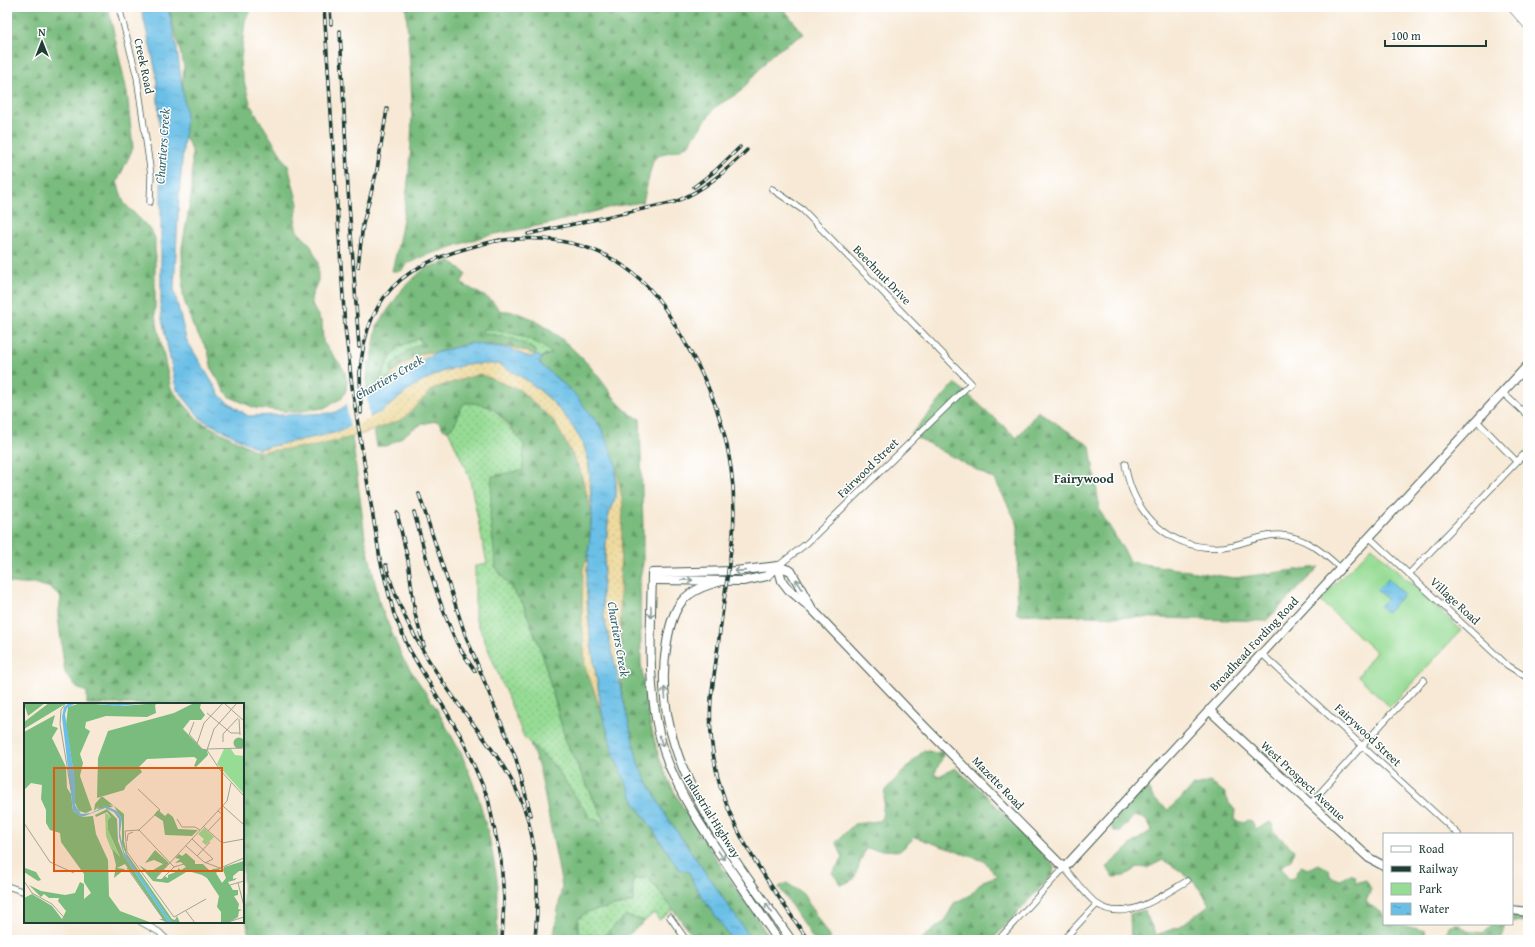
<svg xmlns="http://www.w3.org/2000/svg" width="1535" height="947" font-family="'Gentium Book Plus',serif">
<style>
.grass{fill:url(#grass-dots);stroke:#5b8c64}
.forest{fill:url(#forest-firs);stroke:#4c7c59}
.sand{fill:url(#sand-dots);stroke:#868c69}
.green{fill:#97dc95;stroke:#5b8c64}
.water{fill:url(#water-ripples);stroke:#457e8e}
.pier{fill:#f7e9d5}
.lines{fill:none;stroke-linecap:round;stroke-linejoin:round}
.street-casing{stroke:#3f574c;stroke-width:7}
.secondary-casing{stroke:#3f574c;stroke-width:10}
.primary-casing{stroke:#3f574c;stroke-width:10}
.street{stroke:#fff;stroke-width:5.5}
.secondary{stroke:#fff;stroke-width:8}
.primary{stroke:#fff;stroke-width:9}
.rail-casing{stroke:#1f3d34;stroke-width:3.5}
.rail{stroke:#fff;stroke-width:2;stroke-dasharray:6;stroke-linecap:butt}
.oneway{stroke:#8f9e9a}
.labels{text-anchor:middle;stroke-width:3;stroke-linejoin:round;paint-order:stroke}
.street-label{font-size:12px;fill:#1f3d34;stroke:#fff}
.water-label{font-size:13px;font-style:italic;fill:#36646a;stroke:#fff}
.neighbourhood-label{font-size:13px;font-weight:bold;fill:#1f3d34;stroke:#fff}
.inset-road{fill:none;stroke:#a1a495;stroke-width:1}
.view{fill:#de580e;fill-opacity:0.15;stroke:#de580e;stroke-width:2}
.inset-edge{fill:none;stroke:#1f3d34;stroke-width:2}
</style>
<defs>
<pattern id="grass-dots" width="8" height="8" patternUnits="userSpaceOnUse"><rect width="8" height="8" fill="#97dc95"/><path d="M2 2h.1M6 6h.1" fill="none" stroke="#7bb47a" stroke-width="1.8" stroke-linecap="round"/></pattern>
<pattern id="forest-firs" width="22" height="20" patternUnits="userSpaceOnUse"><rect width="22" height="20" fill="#79bc7e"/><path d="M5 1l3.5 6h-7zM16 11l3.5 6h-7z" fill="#639a68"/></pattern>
<pattern id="sand-dots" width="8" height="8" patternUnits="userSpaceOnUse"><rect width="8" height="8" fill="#eeda9e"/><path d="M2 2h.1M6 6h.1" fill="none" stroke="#ccbc89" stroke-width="1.8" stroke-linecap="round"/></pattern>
<pattern id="water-ripples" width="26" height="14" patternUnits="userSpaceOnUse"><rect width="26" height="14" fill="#6bbfe7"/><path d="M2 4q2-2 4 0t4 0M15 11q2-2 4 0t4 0" fill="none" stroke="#579cbc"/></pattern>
</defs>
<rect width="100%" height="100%" fill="#fff"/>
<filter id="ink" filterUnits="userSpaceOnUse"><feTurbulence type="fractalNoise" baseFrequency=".025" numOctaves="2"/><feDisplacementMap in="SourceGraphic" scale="8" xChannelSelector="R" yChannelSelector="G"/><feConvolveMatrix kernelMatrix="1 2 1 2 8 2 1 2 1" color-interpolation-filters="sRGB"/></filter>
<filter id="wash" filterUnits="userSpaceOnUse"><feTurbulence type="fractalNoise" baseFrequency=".012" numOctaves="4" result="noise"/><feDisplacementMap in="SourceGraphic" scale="16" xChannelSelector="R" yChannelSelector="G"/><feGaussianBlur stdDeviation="0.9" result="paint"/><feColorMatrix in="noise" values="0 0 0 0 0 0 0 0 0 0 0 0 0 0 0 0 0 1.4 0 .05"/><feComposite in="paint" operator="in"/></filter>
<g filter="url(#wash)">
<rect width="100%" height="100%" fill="#f7e9d5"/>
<!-- grass -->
<g class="grass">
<path d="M483,329C508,331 535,336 553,354L544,355L542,358L534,354L537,352L481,334Z"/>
<path d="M420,338L421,344C408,348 405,356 393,363L390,372H397L390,375L377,389L386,365L398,347Z"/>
<path d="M465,402L480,403L493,408L524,444L523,470L496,568L523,604L542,653L566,742L605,823L591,819L554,765L524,737L475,617V566L487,563L469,476L448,430C459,424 456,411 465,402Z"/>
<path d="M649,878L674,910L659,920L654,913L645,921L626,916L603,936L578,935V919L587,912L633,902V879Z"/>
</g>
<!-- forest -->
<g class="forest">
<path d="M7,7H108L127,92L133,148L117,182L124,203L151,230L155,238V315L171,389L199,421L258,452L315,446L352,437L365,537L380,605L403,659L436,708L462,755L478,796L490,841L497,879V940H254L248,932L247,922L243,916V704H87V692L77,688L65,673L58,616L61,598C49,579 26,587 7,582Z"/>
<path d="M168,7H253L245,21L240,67L251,106L288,166L298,204L295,223L297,231L310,244L318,262V280L311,298L313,307L322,323L323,342L340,364L345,372L347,381L346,390L342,398L324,408L294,412L255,408L228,396L212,370L208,351L193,326L183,297L182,248L192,191V150L183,133L180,113L184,66Z"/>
<path d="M406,7H782L804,34L772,54L740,92L715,107L688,145L679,150L661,154L653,160L643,202L615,206L548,224L485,236L424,256L407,264L401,271H392C406,217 412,161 412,105C411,72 408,39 406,7Z"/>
<path d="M451,261L466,274L461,283L491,300L501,311C533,308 579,352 598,376C610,391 621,412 640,419L643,527V564L640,578L641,664L650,724L659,757L670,784L689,818L771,940H752L665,814L639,767L621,691L620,573L622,540L574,393L539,363L544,355L552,354C534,336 507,331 483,329L482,334C501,334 522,340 537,352L534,354L511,347L470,343L435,353L426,352L411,359L397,372H390L393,363C405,356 408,348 421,344L420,338L398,347L386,365L377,389L366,395L368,363L371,362L377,326L404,287L425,268Z"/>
<path d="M480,374L520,390L554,421L579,467L592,513L588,558L583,568L582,616L585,666L602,713L615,758L635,803L679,868L689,872L695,886L732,940H696L649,878L633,879V902L587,912L578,919V934L603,936L626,916L645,921L622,940H553L562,886L540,771L530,743L554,765L591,819L605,822L566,742L542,653L523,604L496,568L490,515L492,476L523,470L524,445C505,421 498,402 465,403C456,411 460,424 448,430H444L438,421C411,423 407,438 386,446H377L374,430L403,419L434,388Z"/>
<path d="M955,383L1017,438L1038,411L1090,446L1100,511L1131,562L1234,578L1319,567L1266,621L1017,614L1018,525L995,480L911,434Z"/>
<path d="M924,750L936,753L943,751V756L934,775L939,776L955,768L983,792L1054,867L1053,874L992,940H920L945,921L954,903L970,895L983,881L997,876L984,861L915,837L900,851L865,849L854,879L842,885L832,873L843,858L836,842L854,824L878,821L882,818L885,790Z"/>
<path d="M1210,782L1225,793L1229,803L1235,810L1234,820L1244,823L1248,820L1252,821L1256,830L1270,822L1272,824L1273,831L1294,850L1291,860L1281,867L1289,880L1296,876L1297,870L1301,866L1308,869L1318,864L1329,869L1330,876L1340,880L1350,874L1355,876L1356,883L1366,880L1371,889L1366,902L1384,915V924H1399L1425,931L1428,940H1131L1130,914L1144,910L1156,935L1179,927L1209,905C1200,884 1182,871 1163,860L1147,868L1138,867L1124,876L1113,877L1107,867L1133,843L1152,830L1145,819L1134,816L1120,831H1114L1110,824L1142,790H1150L1153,798L1168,810L1194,786Z"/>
<path d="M787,883L803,894L831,940H814L779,887Z"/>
<path d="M1512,915L1528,918L1527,922L1512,921Z"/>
<path d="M1453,924H1458L1467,931L1483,933L1492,924H1505L1500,940H1444L1448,926Z"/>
</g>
<!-- sand -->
<g class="sand">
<path d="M470,343L511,347L534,354V357L526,356L510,349Z"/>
<path d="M426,352L435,353L396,377H392L377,389C391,374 407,360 426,352Z"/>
<path d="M466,364C476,364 490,362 500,365C527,373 575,420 584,446C591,467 590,491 592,513L579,467L554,421L520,390L480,374L434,388L403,419L374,430L352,437L315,446L258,452V449L338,432L382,411L414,386L439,373Z"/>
<path d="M616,464L623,506L620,573L621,691L604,617L602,594L609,512L616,496Z"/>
<path d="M588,558C583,610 594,662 602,713L585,666L582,616L583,568Z"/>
</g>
<!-- green -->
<path class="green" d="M1372,547L1461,630L1390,707L1358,676L1376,652L1319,600Z"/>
<!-- water -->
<g class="water">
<path d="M141,7H168L177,50L186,115L179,197L174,290L186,339L221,397L248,416L334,413L433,354L470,343L509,348L526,356L533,357L534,354L542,358L539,363L574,393L602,429L616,464V496L609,512L606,540L602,594L604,617L639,767L665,814L752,940H732L695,886L689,872L679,869L635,803L615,758L602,713L590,634L586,581L592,513L589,464L584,445L569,421L548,397L525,379L499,364H466L439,373L414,386L382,411L338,432L258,449L201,419L176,388L161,314V145L156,72Z"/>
<path d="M1388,579L1404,594L1387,613L1380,606L1387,599L1377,590Z"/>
</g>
<!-- pier -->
<path class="pier" d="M366,393L370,419L350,428L346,404Z"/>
</g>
<g filter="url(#ink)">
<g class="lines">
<defs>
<g id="street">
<path d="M119,7L137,77L151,175L150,202"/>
<path d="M772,189L803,210L971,383L807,543L778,566"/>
<path d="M1503,393L1528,416"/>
<path d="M1477,421L1516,461"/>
<path d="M1125,464C1133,514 1170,552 1224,547C1243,545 1260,534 1280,535C1306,537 1323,552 1340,568"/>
<path d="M1369,537L1507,665L1528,678"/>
<path d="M1409,574L1528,450"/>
<path d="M1261,653L1458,834"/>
<path d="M1310,804L1390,715L1424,680"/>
<path d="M7,886L25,892"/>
<path d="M670,917L686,940"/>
<path d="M141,922L159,932L167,940"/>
<path d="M998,940L1064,868C1073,877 1087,897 1097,904C1125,924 1163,895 1187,881"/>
<path d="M1063,940L1097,904"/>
</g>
<g id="secondary">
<path d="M778,566L782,581L789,590L812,609L917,719L1064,868L1528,365"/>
<path d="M652,580L743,581L767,576L778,566"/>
<path d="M722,581C684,590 673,604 667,642C646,757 731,852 791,940"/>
<path d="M1209,710L1369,858L1384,866"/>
<path d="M1512,910L1528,912"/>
<path d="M778,940C760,913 742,886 724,860C697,820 670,781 659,733C647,682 651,626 652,573L735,571L778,566L791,571L811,607"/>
</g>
<path id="primary" d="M1512,7L1528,25"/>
</defs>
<!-- street casing -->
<use href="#street" class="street-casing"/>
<!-- secondary casing -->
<use href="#secondary" class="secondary-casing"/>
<!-- primary casing -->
<use href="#primary" class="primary-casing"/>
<!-- street -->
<use href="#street" class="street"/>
<!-- secondary -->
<use href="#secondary" class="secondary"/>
<!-- primary -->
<use href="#primary" class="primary"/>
<defs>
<g id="rail">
<path d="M324,7L345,327L353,394L380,559L394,614L409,649L462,738L488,798L501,861L504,898L502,940"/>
<path d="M330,7L331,24"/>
<path d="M340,31L348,189L359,347"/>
<path d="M694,187L715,171L740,147"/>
<path d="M528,234L675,202C704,190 725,172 747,150"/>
<path d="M496,241C556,232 614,246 655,295C667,310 677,328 687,346C721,403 738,467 733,534L711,698C704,801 754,860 808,940"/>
<path d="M358,267L363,224L377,170L387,109"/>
<path d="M360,371L361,413"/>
<path d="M360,375C365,282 418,258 500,240"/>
<path d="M419,494L465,634L516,759L531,815"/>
<path d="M414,512C426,557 437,601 457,643C462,653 469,662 475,671"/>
<path d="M397,513L408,560L415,614L424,646"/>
<path d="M386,565C400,619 430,665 462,709C485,740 511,771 524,808C539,849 539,897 535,940"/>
</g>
</defs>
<!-- rail casing -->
<use href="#rail" class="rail-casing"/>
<!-- rail -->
<use href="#rail" class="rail"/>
</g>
<!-- one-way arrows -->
<defs><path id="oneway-shaft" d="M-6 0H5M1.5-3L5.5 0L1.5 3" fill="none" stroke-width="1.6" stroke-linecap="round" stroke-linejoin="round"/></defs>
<g class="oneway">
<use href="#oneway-shaft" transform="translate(740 571) rotate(176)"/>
<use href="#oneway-shaft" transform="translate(687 580) rotate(1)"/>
<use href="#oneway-shaft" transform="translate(799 584) rotate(-121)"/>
<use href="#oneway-shaft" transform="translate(651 612) rotate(90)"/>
<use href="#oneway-shaft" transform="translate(665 693) rotate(-95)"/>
<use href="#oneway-shaft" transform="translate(661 741) rotate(75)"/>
<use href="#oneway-shaft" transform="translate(721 855) rotate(56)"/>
<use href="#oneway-shaft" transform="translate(769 908) rotate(-124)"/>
</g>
</g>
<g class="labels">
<!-- street labels -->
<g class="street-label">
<text transform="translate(144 66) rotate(78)" y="4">Creek Road</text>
<text transform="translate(882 275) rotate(46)" y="4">Beechnut Drive</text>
<text transform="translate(868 468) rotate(-44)" y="4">Fairwood Street</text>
<text transform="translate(1455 601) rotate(43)" y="4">Village Road</text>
<text transform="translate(1254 644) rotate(-47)" y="4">Broadhead Fording Road</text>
<text transform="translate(1368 735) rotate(43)" y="4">Fairywood Street</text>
<text transform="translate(1303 781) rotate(43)" y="4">West Prospect Avenue</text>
<text transform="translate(998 783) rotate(46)" y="4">Mazette Road</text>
<text transform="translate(712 816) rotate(58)" y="4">Industrial Highway</text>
</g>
<!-- water labels -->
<g class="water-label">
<text transform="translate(162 146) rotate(-86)" y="5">Chartiers Creek</text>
<text transform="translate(389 377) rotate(-30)" y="5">Chartiers Creek</text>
<text transform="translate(619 639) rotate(80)" y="5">Chartiers Creek</text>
</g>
<!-- neighbourhood labels -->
<g class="neighbourhood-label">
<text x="1084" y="483">Fairywood</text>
</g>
</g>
<!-- overview -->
<g transform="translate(24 703)">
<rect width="220" height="220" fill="#f7e9d5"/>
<path d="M81,109L87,114L84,127L96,155L87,146L82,133Z" fill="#97dc95"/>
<path d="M0,0H21L4,13ZM25,0H43L0,26V19ZM57,0L98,3L134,0L131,2L132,10L123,14L82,13L62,19L61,25L66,28L56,51L59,60L56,73L68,107L62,110L55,108L50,98V72L42,22L44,4ZM170,0H177L176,5L181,12L177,17H166L159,26L178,46L183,47L184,52L172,64L170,63L173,56L170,54L123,56L115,64L118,69L102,83L100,87L73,95L74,55L84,28L150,10ZM31,12L28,23L34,25L28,35L42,64L43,85L47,91L49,108L58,114L69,113L72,131L84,157L85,193L96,208L128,220H0V195L8,191L28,203L38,216L42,208L34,198L35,195H25L20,191L17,194L5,182L17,188L41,192L51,190L56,179L60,181V196L67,190L60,179V171L37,139L36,130L26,127L22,120V107L17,96L18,82L7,80L0,87V29ZM209.5 40a5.5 5.5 0 1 1 11 0a5.5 5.5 0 1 1-11 0ZM77,94H79L100,111V138L103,151L148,216L151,217L153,213L156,220H148L103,154L98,141V116L90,103L85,101L89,104L73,106L75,103L70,108L71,101ZM83,106L93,116L94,138L100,153L145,220L135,216H139L101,161L93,165L101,166L90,175L92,162L88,146L96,154L84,127V117L87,114L83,109L72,114L71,112ZM134,107L141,113L144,110L149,114L154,126L174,127L168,133L141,132L139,118L130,112ZM131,147L145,160L132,175L134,176H139L140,173L144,175V172L154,168V165L157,167L162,164L157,159L151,160L156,156L151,155L155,151L158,153L162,150L171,158V161H179L186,168L189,166L197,165L192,170L198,180L202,175L199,167L200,164L220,158V168H215L209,173V176L213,175L211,177L204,179L209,187H214V192L210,193L215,201L214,206L218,207L215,208L214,214L204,220H197V209L193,204L195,193L183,175L178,172L164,168L144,180L129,178L115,162L126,169L139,161L130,157L121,160ZM0,161L1,165L12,169L17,177L14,178L0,169Z" fill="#79bc7e"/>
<path d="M200,46H207L211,52L220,53V91L193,61Z" fill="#97dc95"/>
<path d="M180,125L190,134L182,142L178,139L180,136L174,131Z" fill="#97dc95"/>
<path d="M45,0H52L43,5L41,11L51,78V102L57,111L67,110L82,103L93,108L98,116L96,130L100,149L148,220H145L100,153L95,134V116L90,109L81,105L58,114L49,108L38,14L40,4ZM64,0H124L95,3Z" fill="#6bbfe7"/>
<path class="inset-road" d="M42,0L37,7L36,21L47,87M200,0L220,18M213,0L190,26L183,47L196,67L220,93M183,10L207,30H216M215,16L216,32M165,31L178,46L183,47M165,32L170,19M199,39V31L214,15M173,41L180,20L199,0M183,46L220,45M199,103L220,122M153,116L158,124H171L176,127M0,120L26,159L50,170M180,124L198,140L220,136M115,127L101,128L103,149L150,214M115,127L150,164L160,161M114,128L136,107L114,86M184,128L199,112L194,108M168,136L189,156L181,160M103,138L104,131L109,129M162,143L180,159L196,165L220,155M173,153L186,139M103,165L142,220M131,176L203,98L207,80M138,176L150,164M0,178L8,190L28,201L45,220M214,180L220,203M206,182L220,178M162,208L171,220M150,214L182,196M204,219L220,214"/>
<path class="view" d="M30,65H198V168H30Z"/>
<rect width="220" height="220" class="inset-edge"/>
</g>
<!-- margin -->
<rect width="1535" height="947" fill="none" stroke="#fff" stroke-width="24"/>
<!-- legend -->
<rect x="1383" y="833" width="130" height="92" fill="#ffffff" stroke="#a5b1ae"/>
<rect x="1391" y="846" width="20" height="6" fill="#ffffff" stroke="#a5b1ae"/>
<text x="1419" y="853" font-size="12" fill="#1f3d34">Road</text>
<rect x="1391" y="866" width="20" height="6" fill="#1f3d34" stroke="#a5b1ae"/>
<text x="1419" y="873" font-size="12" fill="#1f3d34">Railway</text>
<rect x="1391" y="883" width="20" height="12" fill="#97dc95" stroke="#a5b1ae"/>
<text x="1419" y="893" font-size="12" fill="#1f3d34">Park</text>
<rect x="1391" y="903" width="20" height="12" fill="url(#water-ripples)" stroke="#a5b1ae"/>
<text x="1419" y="913" font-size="12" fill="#1f3d34">Water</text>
<!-- north arrow -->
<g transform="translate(42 42)" stroke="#ffffff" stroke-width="3" paint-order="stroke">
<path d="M0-3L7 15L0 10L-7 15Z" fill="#1f3d34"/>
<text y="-6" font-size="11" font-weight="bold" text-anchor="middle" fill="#1f3d34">N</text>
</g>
<!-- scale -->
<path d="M1385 40v6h101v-6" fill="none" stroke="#1f3d34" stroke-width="2"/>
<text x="1391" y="40" font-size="12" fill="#1f3d34" stroke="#ffffff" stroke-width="3" paint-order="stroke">100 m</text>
</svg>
